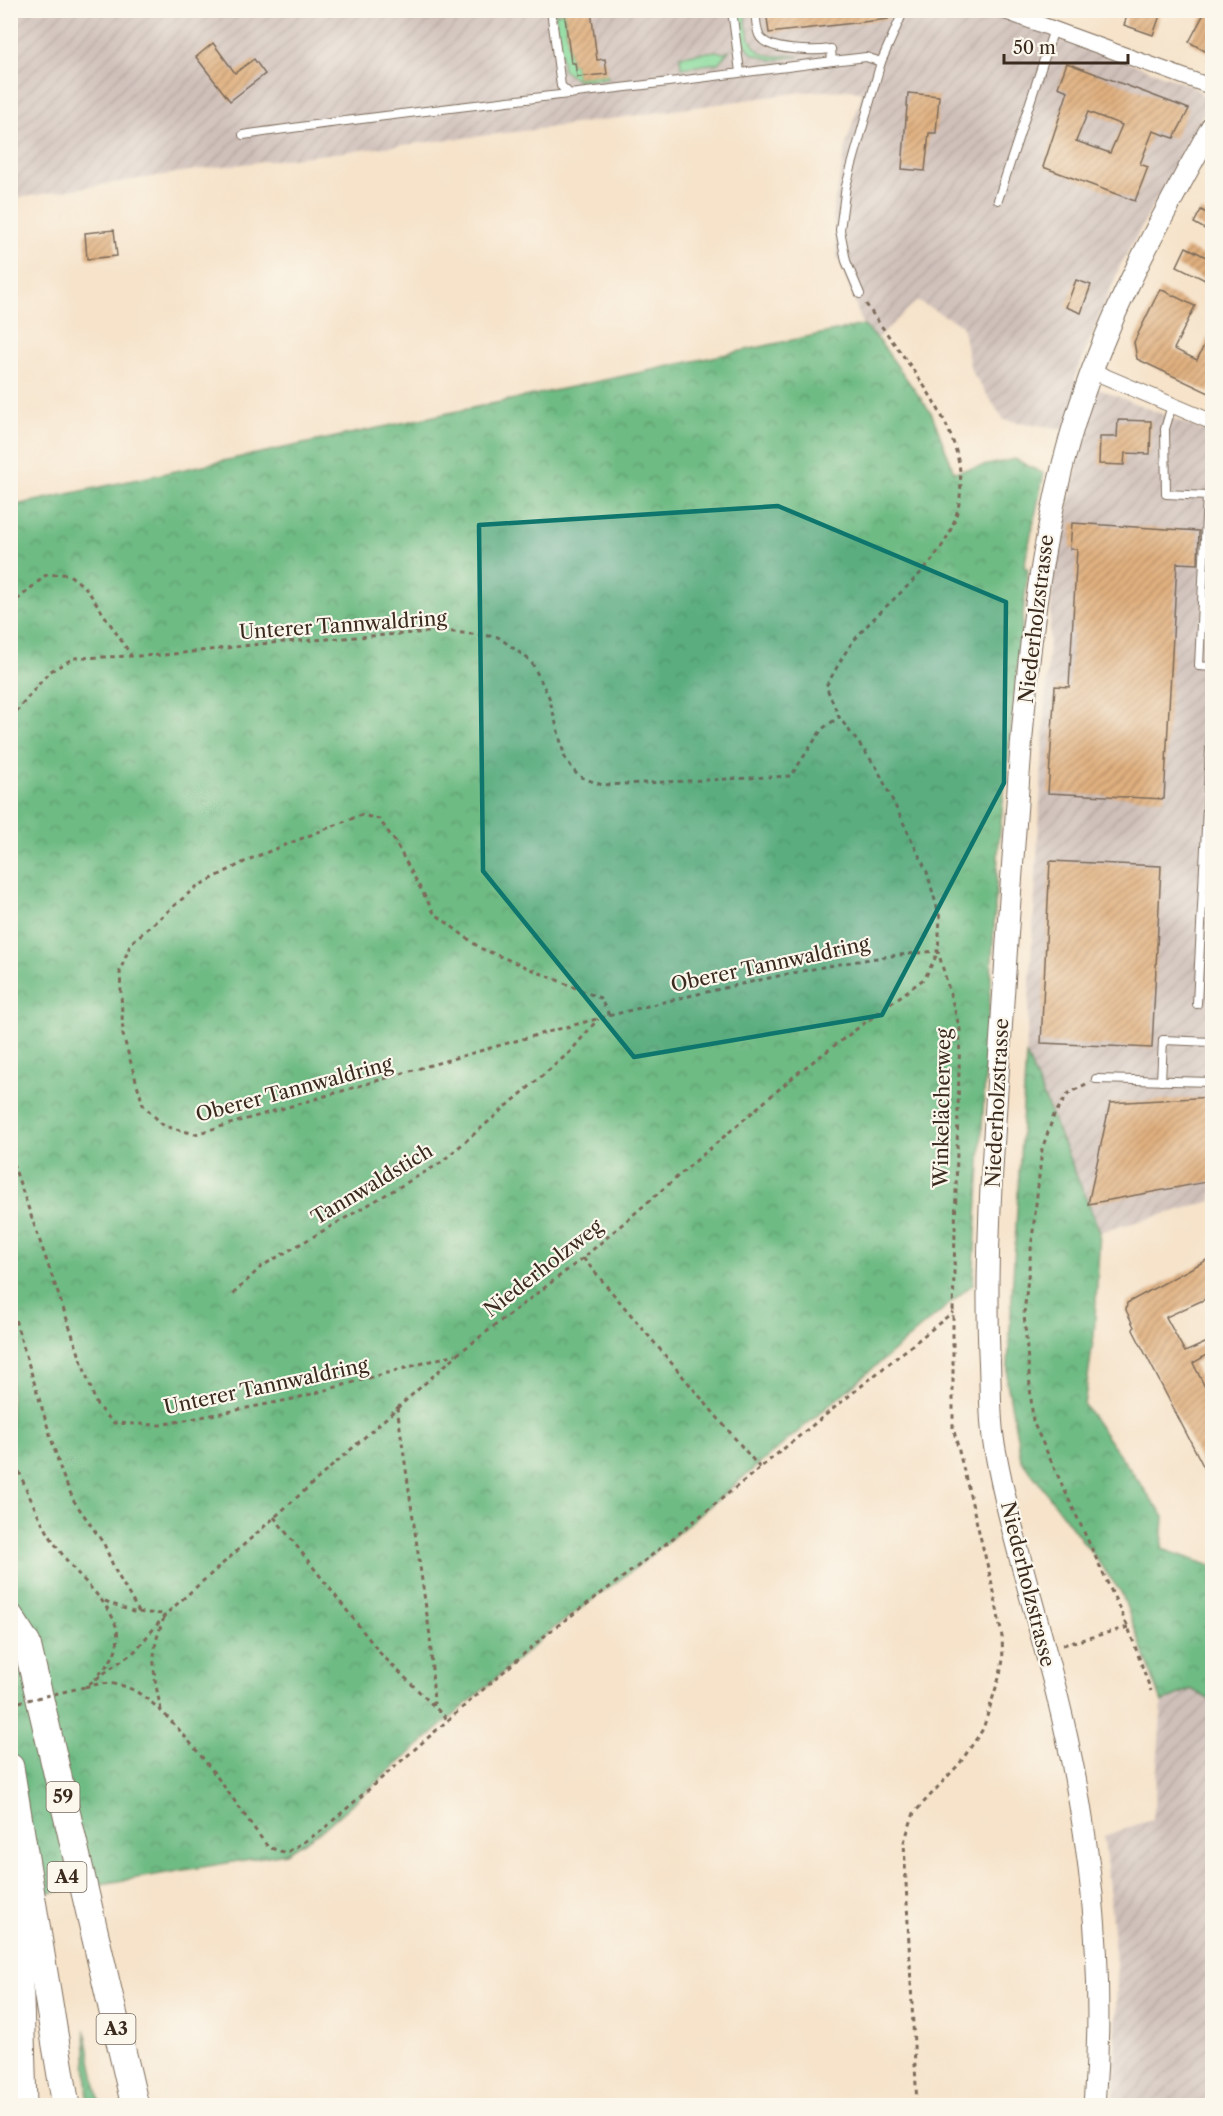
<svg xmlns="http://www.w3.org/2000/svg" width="1223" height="2116" font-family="'Libre Caslon Text',serif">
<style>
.industrial{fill:url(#industrial-furrows)}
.green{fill:#89db9d;stroke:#62825e;stroke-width:1.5}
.forest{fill:url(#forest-crowns);stroke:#547251;stroke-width:1.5}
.building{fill:url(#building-hatch);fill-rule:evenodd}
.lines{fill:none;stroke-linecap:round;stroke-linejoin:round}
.lane-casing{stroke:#7c6b5a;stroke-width:10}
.street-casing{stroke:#7c6b5a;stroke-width:17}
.secondary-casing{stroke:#7c6b5a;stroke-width:23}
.highway-casing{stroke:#7c6b5a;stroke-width:29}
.path{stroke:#7c6b5a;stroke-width:3;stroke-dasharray:4.5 4.5;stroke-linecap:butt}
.lane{stroke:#fff;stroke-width:8}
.street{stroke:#fff;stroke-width:15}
.secondary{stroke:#fff;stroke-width:21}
.highway{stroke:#fff;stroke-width:27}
.path-bridge{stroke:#7c6b5a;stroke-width:3;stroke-dasharray:4.5 4.5;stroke-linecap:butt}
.marked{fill:#0f766e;fill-opacity:0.2;stroke:#0f766e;stroke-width:4.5;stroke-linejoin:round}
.labels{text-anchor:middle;stroke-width:4.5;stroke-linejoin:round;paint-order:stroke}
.shield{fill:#fbf7ec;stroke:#75685c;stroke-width:1.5}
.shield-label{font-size:18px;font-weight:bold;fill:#3b2a1e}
.street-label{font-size:20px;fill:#3b2a1e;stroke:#fbf7ec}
</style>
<defs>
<pattern id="industrial-furrows" width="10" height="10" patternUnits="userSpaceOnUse" patternTransform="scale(1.5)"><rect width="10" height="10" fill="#cfc0ba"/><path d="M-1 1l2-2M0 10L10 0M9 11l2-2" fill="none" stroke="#b3a59f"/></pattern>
<pattern id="forest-crowns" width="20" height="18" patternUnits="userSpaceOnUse" patternTransform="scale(1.5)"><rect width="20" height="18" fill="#6ebb84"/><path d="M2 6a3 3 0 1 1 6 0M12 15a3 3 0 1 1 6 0" fill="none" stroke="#5c986b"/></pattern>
<pattern id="building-hatch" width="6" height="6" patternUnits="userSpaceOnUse" patternTransform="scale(1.5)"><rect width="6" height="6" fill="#e0b07f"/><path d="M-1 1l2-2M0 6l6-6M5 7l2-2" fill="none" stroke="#b78f67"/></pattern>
</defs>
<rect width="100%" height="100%" fill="#fbf7ec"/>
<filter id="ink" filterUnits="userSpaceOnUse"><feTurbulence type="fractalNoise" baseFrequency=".0167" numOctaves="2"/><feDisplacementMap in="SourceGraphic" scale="12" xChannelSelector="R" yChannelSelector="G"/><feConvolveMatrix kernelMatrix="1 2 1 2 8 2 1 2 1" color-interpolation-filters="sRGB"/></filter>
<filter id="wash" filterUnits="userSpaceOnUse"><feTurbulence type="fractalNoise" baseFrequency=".008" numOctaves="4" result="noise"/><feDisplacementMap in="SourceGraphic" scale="24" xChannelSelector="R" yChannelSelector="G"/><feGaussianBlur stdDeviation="1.35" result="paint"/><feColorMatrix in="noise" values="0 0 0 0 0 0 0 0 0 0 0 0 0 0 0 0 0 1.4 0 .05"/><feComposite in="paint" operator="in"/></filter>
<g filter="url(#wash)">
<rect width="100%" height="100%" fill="#f6e3ca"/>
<!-- industrial -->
<g class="industrial">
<path d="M11,11H993L1194,87L1204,96L1207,107L1120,266L1074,379L1212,434V1201L1100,1232L1026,1054L1053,567L1085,436L1057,428L1004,420L971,371L962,325L917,301L877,338L863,325L837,255L833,211L847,141L862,94L853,90L802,92L532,130L208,168L11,199Z"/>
<path d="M1191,1689L1212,1701V2105H1114L1117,1974L1104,1836L1153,1819L1162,1702Z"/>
</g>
<!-- green -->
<g class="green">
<path d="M737,11H744C747,31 749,55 775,56C783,56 791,55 798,56L772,60L751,53L740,34Z"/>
<path d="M564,12L571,63H575L577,77L607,74L608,78L578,80L563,70L555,14Z"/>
<path d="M730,50L718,63L681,68L680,56L716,51L724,53Z"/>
</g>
<!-- forest -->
<g class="forest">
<path d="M863,325L877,338L932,414L954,472L1015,459L1044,474L1024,567L1028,569L999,840L973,1284L642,1563L549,1632L321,1831L286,1853L11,1899V506Z"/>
<path d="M1026,1054L1100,1232L1094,1335L1084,1405L1164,1517L1162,1549L1212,1566V1701L1191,1689L1162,1702L1121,1592L1021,1459L1007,1382Z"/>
<path d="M85,2029L100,2105H88Z"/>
</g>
<g id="blocks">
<!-- building -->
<g class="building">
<path d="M564,10H591L597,60L605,59L607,74L577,77L575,63H571Z"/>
<path d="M766,10H888V19L769,33Z"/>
<path d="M1129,10H1162L1153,35L1124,25Z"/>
<path d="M1206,10H1212V55L1189,42Z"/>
<path d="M213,43L235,73L254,59L265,74L230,101L196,57Z"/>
<path d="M1067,63L1189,109L1174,138L1153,131L1140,164L1148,167L1135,201L1043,167L1068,91L1058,87ZM1088,112L1122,125L1110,153L1076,141Z"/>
<path d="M908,93L939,96L936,133H929L925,171L902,169Z"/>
<path d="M1201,210L1212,216V233L1194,223Z"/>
<path d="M114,230L117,256L87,259L85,233Z"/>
<path d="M1186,247L1212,260L1205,280L1177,266Z"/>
<path d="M1076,280L1091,285L1081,313L1066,307Z"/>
<path d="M1160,289L1195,306L1174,349L1197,360L1212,329V385L1209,393L1137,359L1134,342Z"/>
<path d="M1118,420L1151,421L1150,454L1125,453L1124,465L1099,464L1100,437H1117Z"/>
<path d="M1072,523L1199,531L1198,564L1177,563L1164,799L1048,793L1055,686L1069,687L1077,549H1070Z"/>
<path d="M1050,861L1161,866L1152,1048L1041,1043Z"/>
<path d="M1212,1097V1181L1088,1204L1110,1103Z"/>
<path d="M1212,1257V1296L1166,1317L1185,1352L1212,1340V1352L1193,1363L1208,1393L1212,1391V1483L1133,1330L1134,1327L1126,1310L1127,1303Z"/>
</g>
</g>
</g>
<g filter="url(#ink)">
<use href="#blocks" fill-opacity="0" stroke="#7c6b5a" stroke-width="1.5"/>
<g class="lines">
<defs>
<g id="lane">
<path d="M551,10L561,86L570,94"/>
<path d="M732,10L740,72"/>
<path d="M755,10C756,18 756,28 759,35C766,52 816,51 831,49L832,61"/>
<path d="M243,135C351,119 460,107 568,94C668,83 767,69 866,57L881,62"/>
<path d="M998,200L1054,29"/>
<path d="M860,294L846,261L840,230L846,186L881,62L904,10"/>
<path d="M1172,405L1165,429L1166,494L1207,496L1199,666L1212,667"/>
<path d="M1197,1004L1212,711"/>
<path d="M1096,1079L1212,1082"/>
<path d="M1161,1081L1163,1040L1212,1042"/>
</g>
<g id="street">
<path d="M1001,10L1212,87"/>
<path d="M1092,371L1212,422"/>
</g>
<path id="secondary" d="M1094,2106C1106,1966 1090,1827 1056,1691C1035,1609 1009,1528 994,1444C989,1415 991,1383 989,1353C985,1251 993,1149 1000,1047C1005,966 1011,884 1017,803C1026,670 1038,539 1078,411C1110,310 1161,218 1212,126"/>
<g id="highway">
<path d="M10,1617L27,1644L135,2106"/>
<path d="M10,1767L66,2106"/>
<path d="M10,1874L20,1999L23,2106"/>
</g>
</defs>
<!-- lane casing -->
<use href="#lane" class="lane-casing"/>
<!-- street casing -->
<use href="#street" class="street-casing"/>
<!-- secondary casing -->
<use href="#secondary" class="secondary-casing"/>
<!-- highway casing -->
<use href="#highway" class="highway-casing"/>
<!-- path -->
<g class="path">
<path d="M866,304C921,386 1009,468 928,565C903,593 871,617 849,647C841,659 834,673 826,686L839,717L877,768L927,872L940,918L938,951L960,1029L953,1312V1427L994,1592L1002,1637L1003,1660L1000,1675L983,1729L960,1763L914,1813L904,1842L917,2106"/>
<path d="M10,606L46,575L68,574L86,588L131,655"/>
<path d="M10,719L49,672L74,658L164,655L270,643L444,631L498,637L531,661L549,697L565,758L578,776L602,785L791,776L822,729L839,717"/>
<path d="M609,1015L600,998L480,948L434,913L394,840L379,819L361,815L250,859L196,887L131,943L120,971L123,1035L143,1105L164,1126L195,1134C359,1087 523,1035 689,996C772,977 853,958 938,951"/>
<path d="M1086,1084L1069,1093L1054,1115L1042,1149L1024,1314L1033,1422L1128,1627L1151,1691"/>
<path d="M10,1155L97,1406L114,1423L160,1425L293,1399L456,1354"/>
<path d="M583,1258L760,1468"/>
<path d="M233,1294L262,1266L439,1164L570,1052L598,1019"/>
<path d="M10,1303L62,1474L74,1501L104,1544L115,1570L140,1614"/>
<path d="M397,1407L430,1636L434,1704"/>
<path d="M10,1446C21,1480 41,1526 62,1554C91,1595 151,1629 94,1679"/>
<path d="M274,1517L380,1653L448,1720"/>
<path d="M105,1601L133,1612L166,1614"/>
<path d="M1063,1645L1128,1627"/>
<path d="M89,1684L135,1651L166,1614L459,1353L583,1258L799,1072L925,978L938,952"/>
<path d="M85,1687C99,1683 112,1682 126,1687C171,1702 237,1807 268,1847L286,1853L321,1831L549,1632L642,1563L953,1312"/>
<path d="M161,1710C153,1673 149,1653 164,1618"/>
</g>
<!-- lane -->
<use href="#lane" class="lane"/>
<!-- street -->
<use href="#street" class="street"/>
<!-- secondary -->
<use href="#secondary" class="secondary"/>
<!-- highway -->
<use href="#highway" class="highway"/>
<!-- path-bridge -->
<path class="path-bridge" d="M10,1704L85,1687"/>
</g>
</g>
<!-- marked area -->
<path class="marked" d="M778,506L1006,602L1004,783L882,1015L634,1057L483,871L479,525Z"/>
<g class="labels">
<!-- shield labels -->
<g class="shield">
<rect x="46.5" y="1782" width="33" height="30" rx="4.5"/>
<rect x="47.5" y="1862" width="39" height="30" rx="4.5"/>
<rect x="96.5" y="2014" width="39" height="30" rx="4.5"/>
</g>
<g class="shield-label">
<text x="63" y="1803">59</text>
<text x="67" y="1883">A4</text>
<text x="116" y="2035">A3</text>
</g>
<!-- street labels -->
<g class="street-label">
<text transform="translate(1036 619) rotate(-83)" y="7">Niederholzstrasse</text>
<text transform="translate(343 625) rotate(-4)" y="7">Unterer Tannwaldring</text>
<text transform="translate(770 964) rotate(-12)" y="7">Oberer Tannwaldring</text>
<text transform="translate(294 1089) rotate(-15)" y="7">Oberer Tannwaldring</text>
<text transform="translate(997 1103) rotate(-87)" y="7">Niederholzstrasse</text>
<text transform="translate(942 1108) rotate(-89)" y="7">Winkelächerweg</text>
<text transform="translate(372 1184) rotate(-31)" y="7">Tannwaldstich</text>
<text transform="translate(543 1268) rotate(-38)" y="7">Niederholzweg</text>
<text transform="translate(266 1386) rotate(-12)" y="7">Unterer Tannwaldring</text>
<text transform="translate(1028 1584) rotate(76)" y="7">Niederholzstrasse</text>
</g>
</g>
<!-- margin -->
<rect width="1223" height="2116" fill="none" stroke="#fbf7ec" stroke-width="36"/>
<!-- scale -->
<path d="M1004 54v9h124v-9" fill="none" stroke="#3b2a1e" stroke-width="3"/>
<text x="1013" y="54" font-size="18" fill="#3b2a1e" stroke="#fbf7ec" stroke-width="4.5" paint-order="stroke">50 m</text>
</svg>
